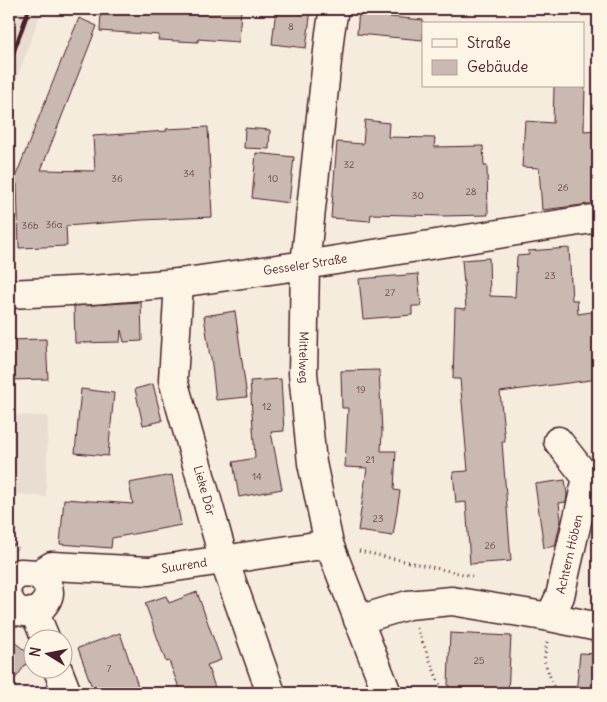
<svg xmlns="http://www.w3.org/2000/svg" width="607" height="702" font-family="Delius,sans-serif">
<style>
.built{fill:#e8ddd0}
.building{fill:#cab9b1;stroke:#4a1f2b}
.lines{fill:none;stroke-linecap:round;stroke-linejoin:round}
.minor-casing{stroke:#4a1f2b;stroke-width:31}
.path{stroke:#4a1f2b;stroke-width:3;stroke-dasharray:1 4;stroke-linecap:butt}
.minor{stroke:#fcf5e5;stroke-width:28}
.rail{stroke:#4a1f2b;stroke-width:4}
.labels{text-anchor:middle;stroke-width:4;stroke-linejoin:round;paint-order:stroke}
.number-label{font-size:10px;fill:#6a464c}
.street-label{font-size:12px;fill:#4a1f2b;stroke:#fcf5e5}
</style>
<rect width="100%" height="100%" fill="#f5ecde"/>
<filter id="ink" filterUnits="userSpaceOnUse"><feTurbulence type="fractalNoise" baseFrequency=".02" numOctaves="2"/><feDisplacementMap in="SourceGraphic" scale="10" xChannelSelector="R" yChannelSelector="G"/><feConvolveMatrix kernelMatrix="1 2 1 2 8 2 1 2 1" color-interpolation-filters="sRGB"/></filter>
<g filter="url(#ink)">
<!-- built -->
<g class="built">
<path d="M19,9H42L9,101V39Z"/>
<path d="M9,415L48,416L46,497L9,493Z"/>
</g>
<!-- building -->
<g class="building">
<path d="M101,9H241L239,42L198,39V42L158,40L159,35L100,31Z"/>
<path d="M276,9H311L306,48L272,44Z"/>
<path d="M359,9H391L390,17L423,20V40L357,34Z"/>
<path d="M79,18L97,26L41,170L95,171L93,136L167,131L166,129L208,127L212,217L142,220L66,226L67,246L19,248L17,184L13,183L60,64Z"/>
<path d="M554,86H585L584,131L598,130V203L542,210L539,168L522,167L525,121L553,123Z"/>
<path d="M365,120L389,123L388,137L435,138L434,147L483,146L484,166H487L488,215L443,216L371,214L370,221L331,218L337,142L363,144Z"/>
<path d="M245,128L270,130L269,149L244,148Z"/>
<path d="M256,153L294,157L289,203L252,198Z"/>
<path d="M569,248L572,300H577L578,314L598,311V379L500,392L505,442H502L511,561L470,564L466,502L456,503L453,472L468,471L460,379H453L455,308L466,309L462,260L489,258L490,296L515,297L517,256L529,255L528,251Z"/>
<path d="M418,274L421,306H412V315L363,319L359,279Z"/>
<path d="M141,302L142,341L124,342L121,330L120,342L75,343L74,306Z"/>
<path d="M235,311L247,397L216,400L211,357H210L204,316Z"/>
<path d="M46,339L48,379L9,380V340Z"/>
<path d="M379,370L382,432L381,451H396L394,490L400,491L393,536L358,531L367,468L345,467L348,408H342L341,371Z"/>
<path d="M281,379L284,431L271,432L282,489L239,497L233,462L255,458L250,381Z"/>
<path d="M153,384L162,421L143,425L135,389Z"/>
<path d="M81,389L114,393L108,456L75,453Z"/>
<path d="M172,475L181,525L112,538L111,548L60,544L64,499L133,504L129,483Z"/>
<path d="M565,480L567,495L566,502L559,503L561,520L555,546L544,548L535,484Z"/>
<path d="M197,592L221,660L207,665L217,693H181L169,661L166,662L145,603L166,596L169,603Z"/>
<path d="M120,633L139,689L125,693H94L78,648Z"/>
<path d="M450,633L511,636L508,693H452L448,684Z"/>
<path d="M9,638L32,656L9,687Z"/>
<path d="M580,653L598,654V693H576Z"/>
</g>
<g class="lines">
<defs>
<g id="minor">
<path id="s1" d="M334,9L330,33L305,265L303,373L312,463L329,544L387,693"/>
<path id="s2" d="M179,283L173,380L224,560L271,693"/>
<path id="s3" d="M9,294L91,290L179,283L305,265L598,218"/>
<path id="s4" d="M39,574L52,566L149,571L329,544"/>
<path d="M9,583V581L20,573L39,574C41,577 45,581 47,584C53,596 44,606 35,613L16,611L9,600"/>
<path d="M35,613L46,640"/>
<path id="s5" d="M550,617L560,596L587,478L558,441"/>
<path d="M358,620L408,605L452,601L550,617L598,627"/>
<path d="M58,670L67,693"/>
</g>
</defs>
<!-- minor casing -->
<use href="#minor" class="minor-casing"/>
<!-- path -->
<g class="path">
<path d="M9,542L19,549"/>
<path d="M359,551L472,576"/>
<path d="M417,628L443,693"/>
<path d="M547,642L544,660L556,693"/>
</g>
<!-- minor -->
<use href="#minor" class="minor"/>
<!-- rail -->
<path class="rail" d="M9,65L29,9"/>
</g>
</g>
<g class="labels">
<!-- number labels -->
<g class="number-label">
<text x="291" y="30">8</text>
<text x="349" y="168">32</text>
<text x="189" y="177">34</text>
<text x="117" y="182">36</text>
<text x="273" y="182">10</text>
<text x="563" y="191">26</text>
<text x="471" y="195">28</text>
<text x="418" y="199">30</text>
<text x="54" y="228">36a</text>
<text x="30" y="229">36b</text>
<text x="550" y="279">23</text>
<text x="390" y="296">27</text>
<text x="361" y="393">19</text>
<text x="267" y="410">12</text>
<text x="370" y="463">21</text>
<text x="257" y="480">14</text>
<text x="378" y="522">23</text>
<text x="490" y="549">26</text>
<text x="479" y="664">25</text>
<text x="109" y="672">7</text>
</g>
<!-- street labels -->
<g class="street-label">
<text dy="4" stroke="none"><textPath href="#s3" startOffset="298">Gesseler Straße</textPath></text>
<text dy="4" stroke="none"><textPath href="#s1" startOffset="350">Mittelweg</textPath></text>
<text dy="4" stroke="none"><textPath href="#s2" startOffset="212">Lieke Dör</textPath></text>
<text dy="4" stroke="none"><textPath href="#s5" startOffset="66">Achtern Höben</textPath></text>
<text dy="4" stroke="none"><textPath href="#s4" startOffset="148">Suurend</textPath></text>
</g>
</g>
<!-- margin -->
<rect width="607" height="702" fill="none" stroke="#fcf5e5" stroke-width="30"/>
<rect x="15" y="15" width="577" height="672" fill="none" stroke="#4a1f2b" stroke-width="2" filter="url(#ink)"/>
<!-- legend -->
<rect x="422" y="22" width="162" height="65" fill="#fcf5e5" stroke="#b59f9b"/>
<rect x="432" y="39" width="25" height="8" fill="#fcf5e5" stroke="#b59f9b"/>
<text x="467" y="48" font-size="15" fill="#4a1f2b">Straße</text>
<rect x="432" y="60" width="25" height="15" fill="#cab9b1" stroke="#b59f9b"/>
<text x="467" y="72" font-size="15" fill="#4a1f2b">Gebäude</text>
<!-- north arrow -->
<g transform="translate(48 654) rotate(280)"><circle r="24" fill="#fcf5e5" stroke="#b59f9b"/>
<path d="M0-4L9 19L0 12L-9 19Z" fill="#4a1f2b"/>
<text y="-8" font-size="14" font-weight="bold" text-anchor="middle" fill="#4a1f2b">N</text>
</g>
</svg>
